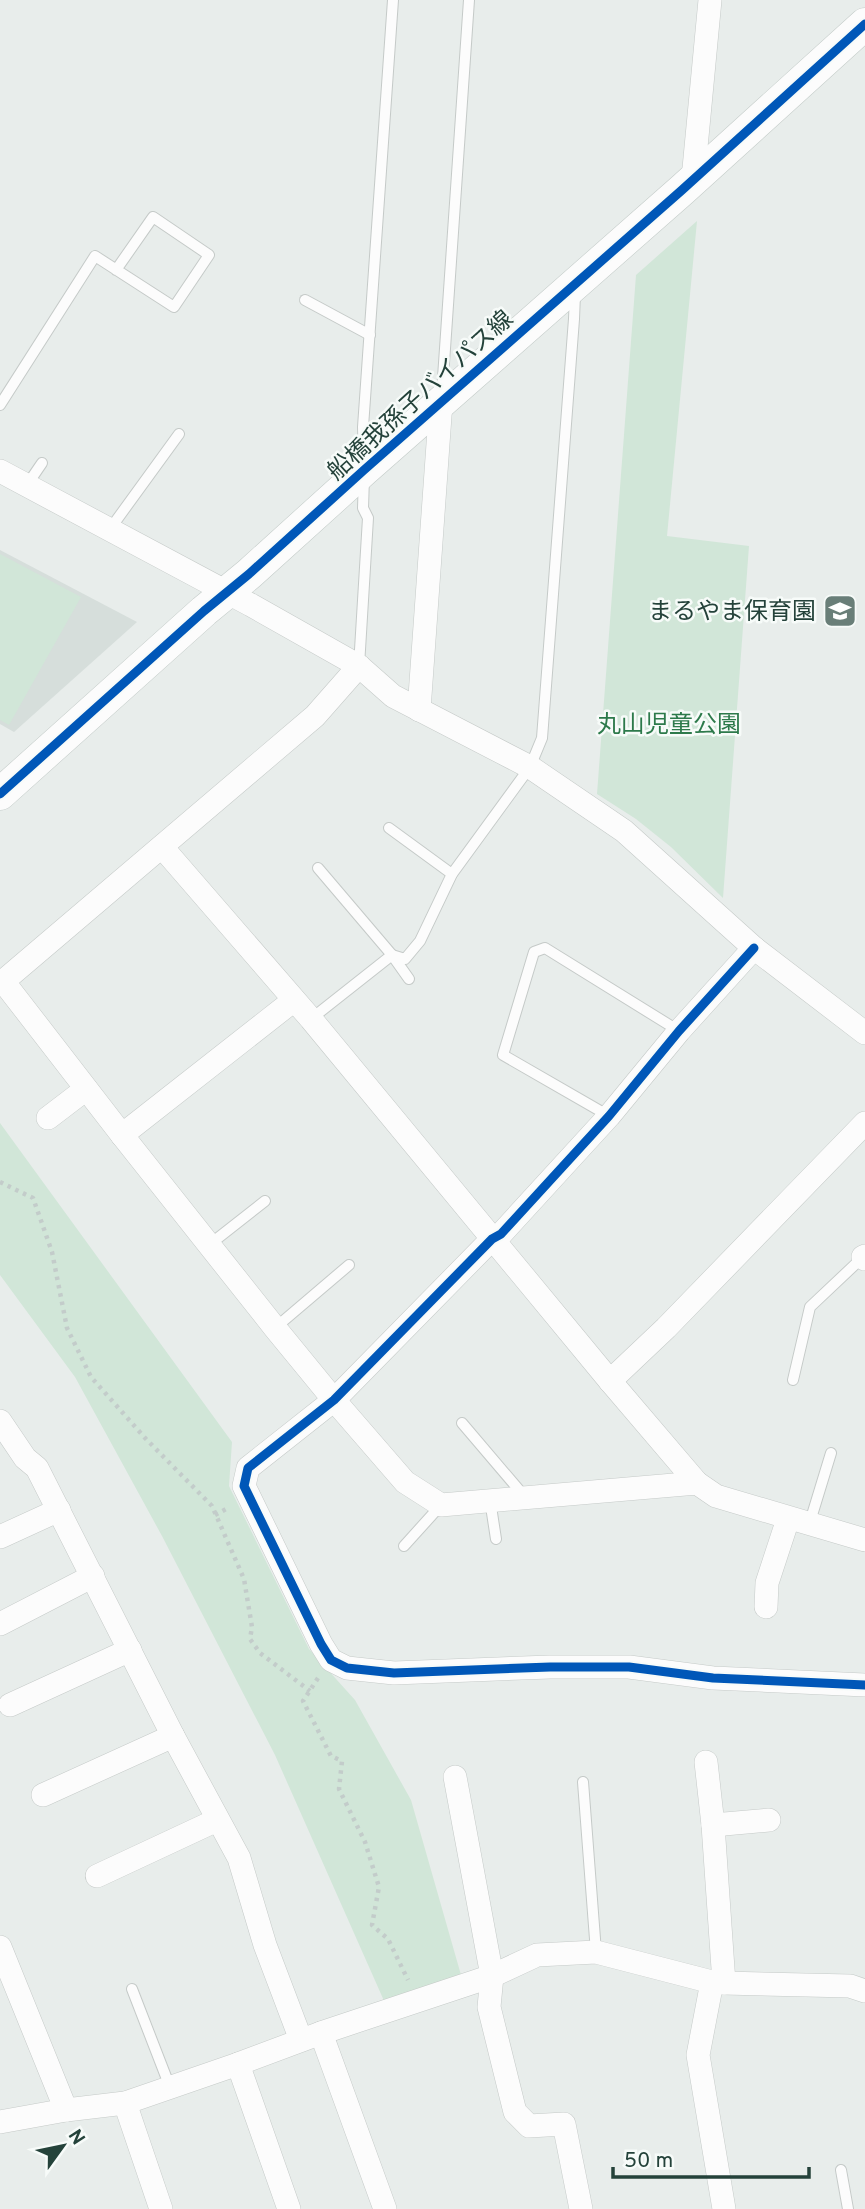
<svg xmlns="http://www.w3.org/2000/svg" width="865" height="2209" font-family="Overpass,'Noto Sans JP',sans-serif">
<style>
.built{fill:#d6dedb}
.green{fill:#d1e6d8}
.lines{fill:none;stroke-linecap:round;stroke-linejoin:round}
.lane-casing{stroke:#c5cac8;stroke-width:12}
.street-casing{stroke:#c5cac8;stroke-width:24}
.secondary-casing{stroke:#c3cbc8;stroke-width:33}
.path{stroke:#c3ccca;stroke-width:4.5;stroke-dasharray:3.5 5;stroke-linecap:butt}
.lane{stroke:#fcfcfc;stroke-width:10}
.street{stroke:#fcfcfc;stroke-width:23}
.secondary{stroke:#fcfcfc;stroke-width:32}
.cycleway-casing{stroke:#f7fbf9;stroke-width:13}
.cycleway{stroke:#0057b8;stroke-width:9}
.labels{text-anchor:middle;stroke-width:5;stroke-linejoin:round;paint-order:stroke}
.street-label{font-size:24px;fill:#24423a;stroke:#f7fbf9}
.poi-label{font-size:24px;fill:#24423a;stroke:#f7fbf9;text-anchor:end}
.park-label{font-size:24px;fill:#2d7a4b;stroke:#f7fbf9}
</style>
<rect width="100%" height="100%" fill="#e8edeb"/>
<!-- built -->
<path class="built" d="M0,550L137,622L14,732L0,724Z"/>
<!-- green -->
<g class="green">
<path d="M697,221L667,536L749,546L723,898L671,847L636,819L597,794L636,275Z"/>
<path d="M0,554L81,597L9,725L0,720Z"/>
<path d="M0,1123L232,1442L229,1486L309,1649L355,1700L411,1800L461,1975L385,2003L275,1755L162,1536L75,1377L0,1275Z"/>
</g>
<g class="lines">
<defs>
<g id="lane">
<path d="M305,300L370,335"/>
<path d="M442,392L469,0"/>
<path d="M0,405L95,256L174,307L209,255L153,217L116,270"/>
<path d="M364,461L363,427L393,0"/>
<path d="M27,485L42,463"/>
<path d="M110,529L179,434"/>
<path d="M359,666L368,518L363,508L364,477"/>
<path d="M389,828L452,874"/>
<path d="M318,868L392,955L409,979"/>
<path d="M311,1019L392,955L405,959L420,941L452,874L530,767L542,738L574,319L575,294"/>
<path d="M609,1116L503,1055L534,952L545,948L679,1031"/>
<path d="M209,1245L265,1201"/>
<path d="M275,1328L349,1265"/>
<path d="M793,1380L810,1307L863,1257"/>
<path d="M462,1423L525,1497"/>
<path d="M490,1500L496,1539"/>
<path d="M809,1525L831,1453"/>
<path d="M404,1546L441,1505"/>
<path d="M583,1782L596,1952"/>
<path d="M132,1989L170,2087"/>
<path d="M841,2170L848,2209"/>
</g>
<g id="street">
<path d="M693,179L710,0"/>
<path d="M0,471L251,605L359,666L393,696L530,767L624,831L754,948L865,1033"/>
<path d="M419,710L441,402"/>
<path d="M162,847L311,1019L610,1381L697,1483"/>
<path d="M754,948L679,1031L609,1116L501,1234L492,1239L334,1400L248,1468L244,1486L321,1644L331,1660L347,1668L394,1673L550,1667H629L713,1678L865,1685"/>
<path d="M3,981L122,1135L275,1328L334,1400L405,1482L441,1505L697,1483L716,1496L865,1540"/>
<path d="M0,984L315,716L359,666"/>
<path d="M48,1118L86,1089"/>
<path d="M122,1135L294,1000"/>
<path d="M865,1256L863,1257L865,1259"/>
<path d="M610,1381L666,1328L865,1123"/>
<path d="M0,1421L25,1458L37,1468L173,1736L239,1858L265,1945L301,2040"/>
<path d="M0,1537L59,1510"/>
<path d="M766,1607L767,1583L788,1519"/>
<path d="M0,1624L93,1576"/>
<path d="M10,1705L130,1650"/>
<path d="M706,1762L713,1825L724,1983"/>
<path d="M455,1777L492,1976L489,2007L515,2112L529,2126L564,2124L581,2209"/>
<path d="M43,1795L173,1736"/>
<path d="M713,1825L769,1820"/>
<path d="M97,1876L217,1820"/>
<path d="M0,1947L66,2110"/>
<path d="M712,1982L698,2055L724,2209"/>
<path d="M321,2033L385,2209"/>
<path d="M238,2064L289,2209"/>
<path d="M125,2103L161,2209"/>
<path d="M0,2122L66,2110L125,2103L238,2064L321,2033L492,1976L537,1955L596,1952L712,1982L724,1983L850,1986L865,1991"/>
</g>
<path id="secondary" d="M0,794L204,611L249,574L364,470L682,190L865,24"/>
</defs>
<!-- lane casing -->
<use href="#lane" class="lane-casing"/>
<!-- street casing -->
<use href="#street" class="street-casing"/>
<!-- secondary casing -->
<use href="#secondary" class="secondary-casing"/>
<!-- path -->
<g class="path">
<path d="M0,1182L33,1198L52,1252L67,1328L91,1377L146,1439L212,1506L244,1579L252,1627L250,1639L260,1653L310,1691"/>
<path d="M215,1515L230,1507"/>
<path d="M318,1678L303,1701L331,1756L342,1761L339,1789L365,1842L379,1887L372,1925L388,1939L408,1980"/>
</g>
<!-- lane -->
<use href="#lane" class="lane"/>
<!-- street -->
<use href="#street" class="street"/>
<!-- secondary -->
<use href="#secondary" class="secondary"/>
<defs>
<g id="cycleway">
<path d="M0,794L204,611L249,574L364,470L682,190L865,24"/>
<path d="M754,948L679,1031L609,1116L501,1234L492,1239L334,1400L248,1468L244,1486L321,1644L331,1660L347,1668L394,1673L550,1667H629L713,1678L865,1685"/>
</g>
</defs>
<!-- cycleway casing -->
<use href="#cycleway" class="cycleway-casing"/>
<!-- cycleway -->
<use href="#cycleway" class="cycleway"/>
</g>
<!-- icons -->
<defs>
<symbol id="school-square" viewBox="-11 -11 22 22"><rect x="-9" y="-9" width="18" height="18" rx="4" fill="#697e78" stroke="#f7fbf9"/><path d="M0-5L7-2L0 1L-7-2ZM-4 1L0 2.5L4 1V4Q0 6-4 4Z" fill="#fff"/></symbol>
</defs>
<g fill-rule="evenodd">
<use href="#school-square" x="821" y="592" width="38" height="38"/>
</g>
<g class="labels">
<!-- street labels -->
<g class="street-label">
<text transform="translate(420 395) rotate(-42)" y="8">船橋我孫子バイパス線</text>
</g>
<!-- poi labels -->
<g class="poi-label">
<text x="816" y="619">まるやま保育園</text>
</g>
<!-- park labels -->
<g class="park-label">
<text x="669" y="732">丸山児童公園</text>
</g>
</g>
<!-- north arrow -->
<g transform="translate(63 2146) rotate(57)" stroke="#f7fbf9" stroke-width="5" paint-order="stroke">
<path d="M0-5L12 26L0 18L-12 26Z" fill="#24423a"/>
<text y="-10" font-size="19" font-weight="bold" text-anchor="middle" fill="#24423a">N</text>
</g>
<!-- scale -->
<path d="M613 2167v10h196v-10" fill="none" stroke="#24423a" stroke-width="3.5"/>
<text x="624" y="2167" font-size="21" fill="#24423a" stroke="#f7fbf9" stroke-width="5" paint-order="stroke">50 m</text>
</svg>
